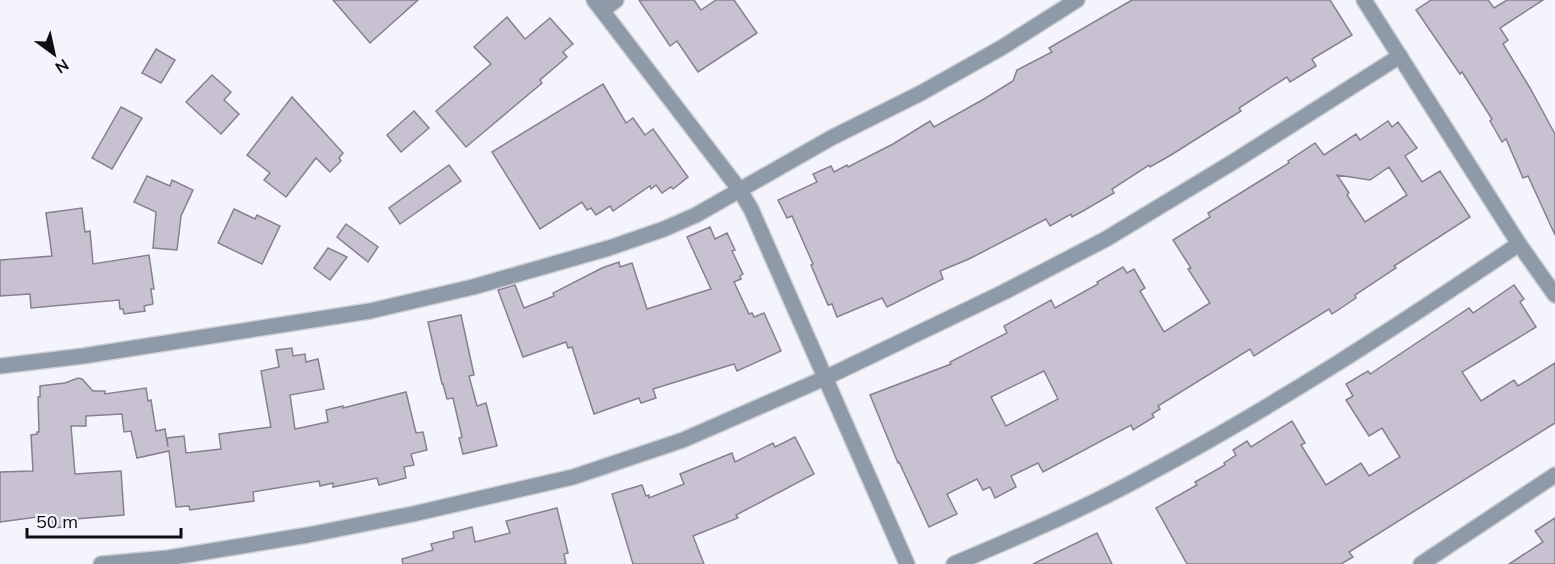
<svg xmlns="http://www.w3.org/2000/svg" width="1555" height="564" font-family="Mulish,sans-serif">
<style>
.building{fill:#c8c1d1;stroke:#86808f;stroke-width:1.5;fill-rule:evenodd}
.lines{fill:none;stroke-linecap:round;stroke-linejoin:round}
.street-casing{stroke:#cfd0d7;stroke-width:18}
.street{stroke:#8e9aa7;stroke-width:15}
</style>
<rect width="100%" height="100%" fill="#f4f5fc"/>
<!-- building -->
<g class="building">
<path d="M333,0H418L370,43Z"/>
<path d="M639,0H694L701,10L716,0H734L757,33L698,72L677,41L670,46Z"/>
<path d="M1132,0H1330L1352,35L1312,59L1316,66L1290,82L1287,77L1239,108L1241,111L1171,155L1150,167L1149,165L1112,189L1114,193L1083,211L1072,217L1071,214L1050,226L1046,219L969,259L940,271L943,279L887,307L882,298L837,317L832,304L828,305L811,265L813,264L792,216L787,218L778,200L817,182L813,174L831,166L834,172L847,165L848,167L893,144L930,121L934,127L984,99L1013,81L1017,70L1052,52L1049,48Z"/>
<path d="M1431,0H1488L1494,8L1507,0H1543L1500,28L1508,40L1503,44L1530,88L1555,134V235L1528,176L1523,178L1506,139L1502,142L1490,121L1492,119L1462,72L1460,74L1416,10Z"/>
<path d="M507,17L525,39L550,18L573,44L563,52L567,57L540,80L542,83L466,147L436,111L491,64L474,47Z"/>
<path d="M156,49L175,60L161,83L142,73Z"/>
<path d="M212,75L231,92L224,100L239,114L221,134L186,102Z"/>
<path d="M603,84L626,123L633,118L645,135L653,129L688,177L673,189L671,187L662,193L656,185L651,189L650,186L613,211L610,206L596,215L591,208L587,210L582,202L540,229L492,152Z"/>
<path d="M292,97L343,153L339,158L341,161L330,172L316,158L286,197L264,180L270,173L247,155Z"/>
<path d="M121,107L142,118L112,169L92,158Z"/>
<path d="M414,111L429,128L401,152L387,135Z"/>
<path d="M1388,121L1392,127L1398,122L1417,148L1405,156L1422,182L1440,171L1470,217L1394,266L1396,268L1355,295L1356,298L1332,314L1329,309L1254,356L1250,349L1158,406L1160,409L1152,414L1154,417L1133,430L1131,425L1043,472L1038,463L1011,476L1016,487L995,498L990,487L983,490L977,479L947,494L957,514L929,527L899,462L898,463L870,395L951,364L950,362L1007,333L1004,326L1051,300L1055,308L1098,284L1097,282L1123,267L1127,273L1134,269L1145,288L1140,291L1164,332L1210,303L1188,269L1191,268L1173,240L1210,217L1208,213L1289,163L1288,161L1315,143L1324,155L1356,134L1360,140ZM1389,167L1407,195L1365,222L1347,195L1349,193L1337,175L1370,180ZM1044,371L1058,399L1006,426L991,397Z"/>
<path d="M449,165L461,181L400,224L389,208Z"/>
<path d="M147,176L170,186L172,180L193,190L181,216L177,250L153,248L156,212L134,202Z"/>
<path d="M82,208L85,232L90,231L93,264L149,255L154,289H151L153,304L144,306L145,311L124,314L123,309H120L119,300L31,308L30,294L0,296V260L52,256L46,213Z"/>
<path d="M234,209L255,219L257,215L280,226L262,264L218,243Z"/>
<path d="M346,224L378,247L368,262L337,237Z"/>
<path d="M710,227L715,239L727,233L735,250L732,251L743,274L740,276L741,279L734,282L749,314L752,313L754,317L764,313L781,351L737,371L734,364L653,389L656,398L641,403L639,398L594,414L572,347L568,348L566,342L523,357L498,290L515,285L524,308L554,296L553,293L602,268L619,262L620,267L632,263L647,309L711,289L687,237Z"/>
<path d="M328,248L347,257L330,280L314,268Z"/>
<path d="M1514,285L1524,299L1520,302L1536,327L1462,372L1481,401L1514,380L1518,386L1555,363V423L1349,552L1353,557L1341,564H1187L1156,508L1197,485L1195,482L1225,465L1224,463L1236,455L1233,450L1247,441L1251,447L1292,421L1305,443L1301,445L1326,485L1361,463L1369,476L1400,457L1382,428L1369,436L1346,400L1353,396L1346,384L1368,371L1370,374L1469,308L1473,313Z"/>
<path d="M461,315L474,375L469,376L477,406L486,403L497,446L463,454L459,438L462,437L453,398L447,399L443,384H442L428,322Z"/>
<path d="M292,348L293,356L305,354L306,362L318,359L324,389L290,395L295,429L328,422L326,410L343,406V408L406,392L416,433L423,432L427,450L411,454L414,465L404,467L406,478L379,485L377,478L333,487V483L320,486L319,481L253,492L254,501L190,510L189,506L176,507L169,451L137,458L131,431L124,432L122,414L86,416V426H71L75,474L121,471L124,515L75,519V526L53,528L52,515L0,522V472L33,471L31,435L37,434V432H39L38,397H40V386L65,383L78,378L82,379L93,391H105V394L146,388L148,401L151,400L156,431L165,429L168,447L167,438L184,436L186,453L221,449L219,434L271,427L261,371L279,367L276,350Z"/>
<path d="M795,437L814,474L736,515L738,518L693,536L704,564H633L612,494L642,485L646,496L649,495V498L684,484L680,474L732,453L735,462L773,443L775,447Z"/>
<path d="M557,508L568,553L564,554L566,564H403L402,559L433,550L431,544L454,538L453,532L472,527L475,542L510,533L506,521Z"/>
<path d="M1555,518V564H1509L1543,542L1535,531Z"/>
<path d="M1097,533L1112,564H1033Z"/>
</g>
<g class="lines">
<defs>
<g id="street">
<path d="M594,0L739,189L751,209L907,564"/>
<path d="M1364,0L1519,244L1555,295"/>
<path d="M603,10L616,0"/>
<path d="M0,366L83,356L370,311L473,287L609,248L664,229L696,215L831,138L921,93L1001,48L1077,0"/>
<path d="M101,564L168,558L308,535L413,514L573,477L683,440L825,378L1004,292L1106,239L1233,162L1400,56"/>
<path d="M954,564C1020,536 1086,508 1148,474C1277,405 1399,325 1519,244"/>
<path d="M1421,564L1555,475"/>
</g>
</defs>
<!-- street casing -->
<use href="#street" class="street-casing"/>
<!-- street -->
<use href="#street" class="street"/>
</g>
<!-- north arrow -->
<g transform="translate(54 54) rotate(147)" stroke="#f4f5fc" stroke-width="4.5" paint-order="stroke">
<path d="M0-4.5L10 22L0 15L-10 22Z" fill="#0e0f14"/>
<text y="-9" font-size="16" font-weight="bold" text-anchor="middle" fill="#0e0f14">N</text>
</g>
<!-- scale -->
<path d="M27 528v9h154v-9" fill="none" stroke="#0e0f14" stroke-width="3"/>
<text x="36" y="528" font-size="18" fill="#0e0f14" stroke="#f4f5fc" stroke-width="4.5" paint-order="stroke">50 m</text>
</svg>
